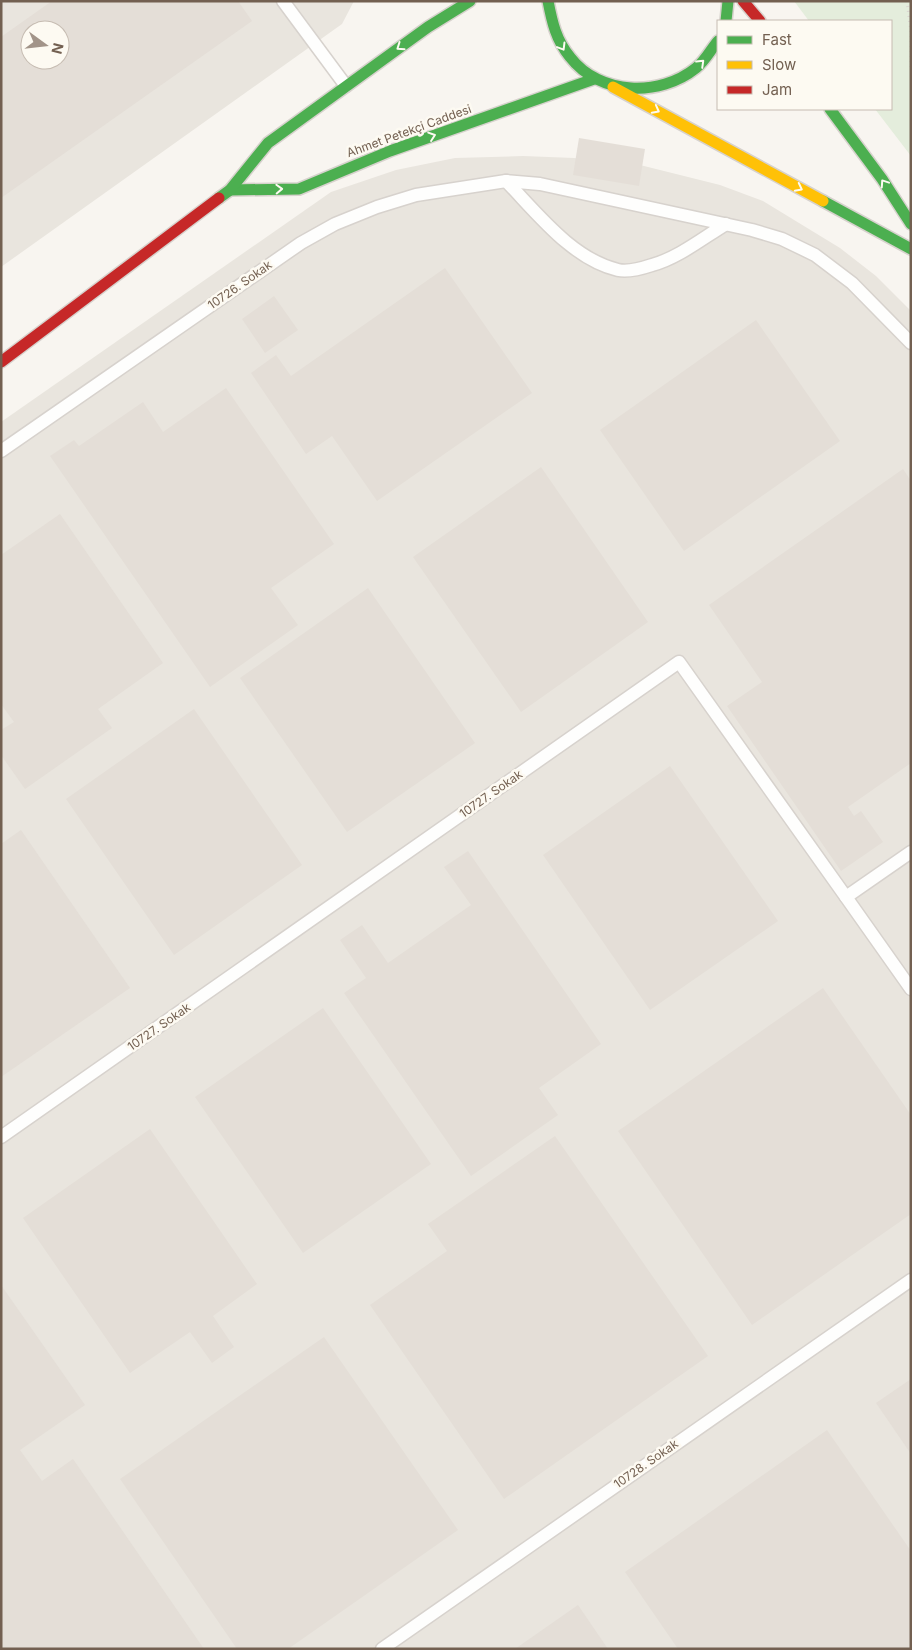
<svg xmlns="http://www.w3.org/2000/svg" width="912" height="1650" font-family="Inter,sans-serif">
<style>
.industrial{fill:#e9e5de;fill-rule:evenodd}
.green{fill:#e4eddc}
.building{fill:#e4ded7;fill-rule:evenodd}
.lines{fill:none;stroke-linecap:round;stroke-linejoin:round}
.lane-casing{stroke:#d7d2cd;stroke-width:15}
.fast-casing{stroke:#d7d2cd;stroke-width:14}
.slow-casing{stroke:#d7d2cd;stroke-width:14}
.jam-casing{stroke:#d7d2cd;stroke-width:14}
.path{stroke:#dad5d0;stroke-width:3;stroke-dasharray:1 4;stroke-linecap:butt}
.lane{stroke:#fefefd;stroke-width:12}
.fast{stroke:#4caf50;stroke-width:11}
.slow{stroke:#ffc107;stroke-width:11}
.jam{stroke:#c62828;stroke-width:11}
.oneway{stroke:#fdfaf2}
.labels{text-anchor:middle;stroke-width:5;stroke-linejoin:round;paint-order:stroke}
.street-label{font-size:12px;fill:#736051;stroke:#fdfaf2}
</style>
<rect width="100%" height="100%" fill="#f8f5f0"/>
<!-- industrial -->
<g class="industrial">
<path d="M1,1H354L342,24L1,267ZM30,30H60V60H30Z"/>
<path d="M523,156L574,158L632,163L720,185L763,201L840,248L876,276L911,311V1649H1V422L331,192L396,170L455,158Z"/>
</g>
<!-- green -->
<path class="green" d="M794,1H911V156L875,109H891V21H809Z"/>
<!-- building -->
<g class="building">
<path d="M52,1H238L252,21L1,198V37ZM30,30H60V60H30Z"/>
<path d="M579,138L645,149L639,186L573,175Z"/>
<path d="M445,268L532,393L377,501L332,436L306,454L251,373L276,355L291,376Z"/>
<path d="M274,296L298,330L265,353L242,319Z"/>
<path d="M756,320L840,441L684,551L600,430Z"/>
<path d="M226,388L334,544L271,588L298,625L210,687L50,456L74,440L79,446L143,402L163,432Z"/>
<path d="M541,467L648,622L521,712L413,557Z"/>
<path d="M903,469L911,481V763L848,807L854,816L861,811L883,842L841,871L727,706L762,682L709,605Z"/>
<path d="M60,514L163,663L98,709L112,728L25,789L1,755V730L14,722L1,704V555Z"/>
<path d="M368,588L475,743L347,832L240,678Z"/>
<path d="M194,709L302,865L174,955L66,799Z"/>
<path d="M670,766L778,921L650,1010L543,855Z"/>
<path d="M21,830L130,988L1,1077V844Z"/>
<path d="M468,851L601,1044L539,1088L558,1115L471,1176L344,993L366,978L340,940L362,925L388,963L471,905L444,867Z"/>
<path d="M823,988L911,1115V1214L752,1325L618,1131Z"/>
<path d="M323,1008L431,1164L303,1253L195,1097Z"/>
<path d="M150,1129L257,1284L213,1316L234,1347L212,1363L190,1332L130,1373L23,1218Z"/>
<path d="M555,1136L708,1356L504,1499L370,1305L447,1251L428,1224Z"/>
<path d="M1,1285L85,1405L20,1450L42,1481L73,1459L204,1649H1Z"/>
<path d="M324,1337L458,1530L288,1649H237L120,1479Z"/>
<path d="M911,1379V1454L876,1403Z"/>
<path d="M827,1430L911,1551V1649H678L625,1572Z"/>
<path d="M578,1605L608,1649H515Z"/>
</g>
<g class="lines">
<defs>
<g id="lane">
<path d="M283,1L346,86"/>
<path d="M506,181C537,213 572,259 618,270C627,272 643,268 652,265C678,258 703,238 726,224"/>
<path d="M1,451L301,243L335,224L377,207L416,195L506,181L540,184L752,230L782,239L815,255L852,283L911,343"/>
<path d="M846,897L911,989"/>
<path d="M1,1137L679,662L846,897L911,852"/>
<path d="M382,1649L911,1280"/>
</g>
<g id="fast">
<path d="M548,1C552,22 556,40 570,57C600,96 660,97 696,68C705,61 711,49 718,41"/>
<path d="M726,21L728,1"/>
<path d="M830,109L882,179L911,224"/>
<path d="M230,190L299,189L390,151L594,79"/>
<path d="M219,198L230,190L268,143L428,27L470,1"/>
<path d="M823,201L911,249"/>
</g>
<path id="slow" d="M613,87L823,201"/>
<g id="jam">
<path d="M743,1L760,21"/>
<path d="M1,362L219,198"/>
</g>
</defs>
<!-- lane casing -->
<use href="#lane" class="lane-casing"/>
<!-- fast casing -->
<use href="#fast" class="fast-casing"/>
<!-- slow casing -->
<use href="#slow" class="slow-casing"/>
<!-- jam casing -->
<use href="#jam" class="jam-casing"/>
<!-- path -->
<g class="path">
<path d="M907,1L911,32"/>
<path d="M911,36V70"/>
</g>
<!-- lane -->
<use href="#lane" class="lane"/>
<!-- fast -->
<use href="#fast" class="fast"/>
<!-- slow -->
<use href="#slow" class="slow"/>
<!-- jam -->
<use href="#jam" class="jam"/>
</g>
<!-- one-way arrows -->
<defs><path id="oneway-chevron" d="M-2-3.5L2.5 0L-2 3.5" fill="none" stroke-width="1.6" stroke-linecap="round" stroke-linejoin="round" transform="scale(1.25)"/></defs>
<g class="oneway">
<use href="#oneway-chevron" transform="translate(400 47) rotate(145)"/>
<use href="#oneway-chevron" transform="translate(562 47) rotate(59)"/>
<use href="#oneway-chevron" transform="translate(701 63) rotate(-44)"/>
<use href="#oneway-chevron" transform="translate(656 110) rotate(28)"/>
<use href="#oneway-chevron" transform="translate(432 136) rotate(-19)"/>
<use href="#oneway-chevron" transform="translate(884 183) rotate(-124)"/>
<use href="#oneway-chevron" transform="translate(799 188) rotate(27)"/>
<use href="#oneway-chevron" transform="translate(279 189) rotate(-2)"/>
</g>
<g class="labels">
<!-- street labels -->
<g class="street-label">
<text transform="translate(409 131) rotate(-20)" y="4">Ahmet Petekçi Caddesi</text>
<text transform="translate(240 285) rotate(-35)" y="4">10726. Sokak</text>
<text transform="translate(491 794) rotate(-35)" y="4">10727. Sokak</text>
<text transform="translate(159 1027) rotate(-35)" y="4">10727. Sokak</text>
<text transform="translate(646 1464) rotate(-35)" y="4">10728. Sokak</text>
</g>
</g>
<!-- border -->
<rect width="912" height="1650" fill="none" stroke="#736051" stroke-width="5"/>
<!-- legend -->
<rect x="717" y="20" width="175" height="90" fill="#fdfaf2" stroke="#c6bcb2"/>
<rect x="727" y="36" width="25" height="8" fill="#4caf50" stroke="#c6bcb2"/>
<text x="762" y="45" font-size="15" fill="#736051">Fast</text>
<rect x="727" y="61" width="25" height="8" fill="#ffc107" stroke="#c6bcb2"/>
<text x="762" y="70" font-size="15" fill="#736051">Slow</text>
<rect x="727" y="86" width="25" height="8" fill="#c62828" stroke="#c6bcb2"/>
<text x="762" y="95" font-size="15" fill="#736051">Jam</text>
<!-- north arrow -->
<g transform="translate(45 45) rotate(105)"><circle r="24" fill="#fdfaf2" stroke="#c6bcb2"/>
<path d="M0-4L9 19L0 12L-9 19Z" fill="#a29489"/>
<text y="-8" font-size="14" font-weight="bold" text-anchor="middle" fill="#736051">N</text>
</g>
</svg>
